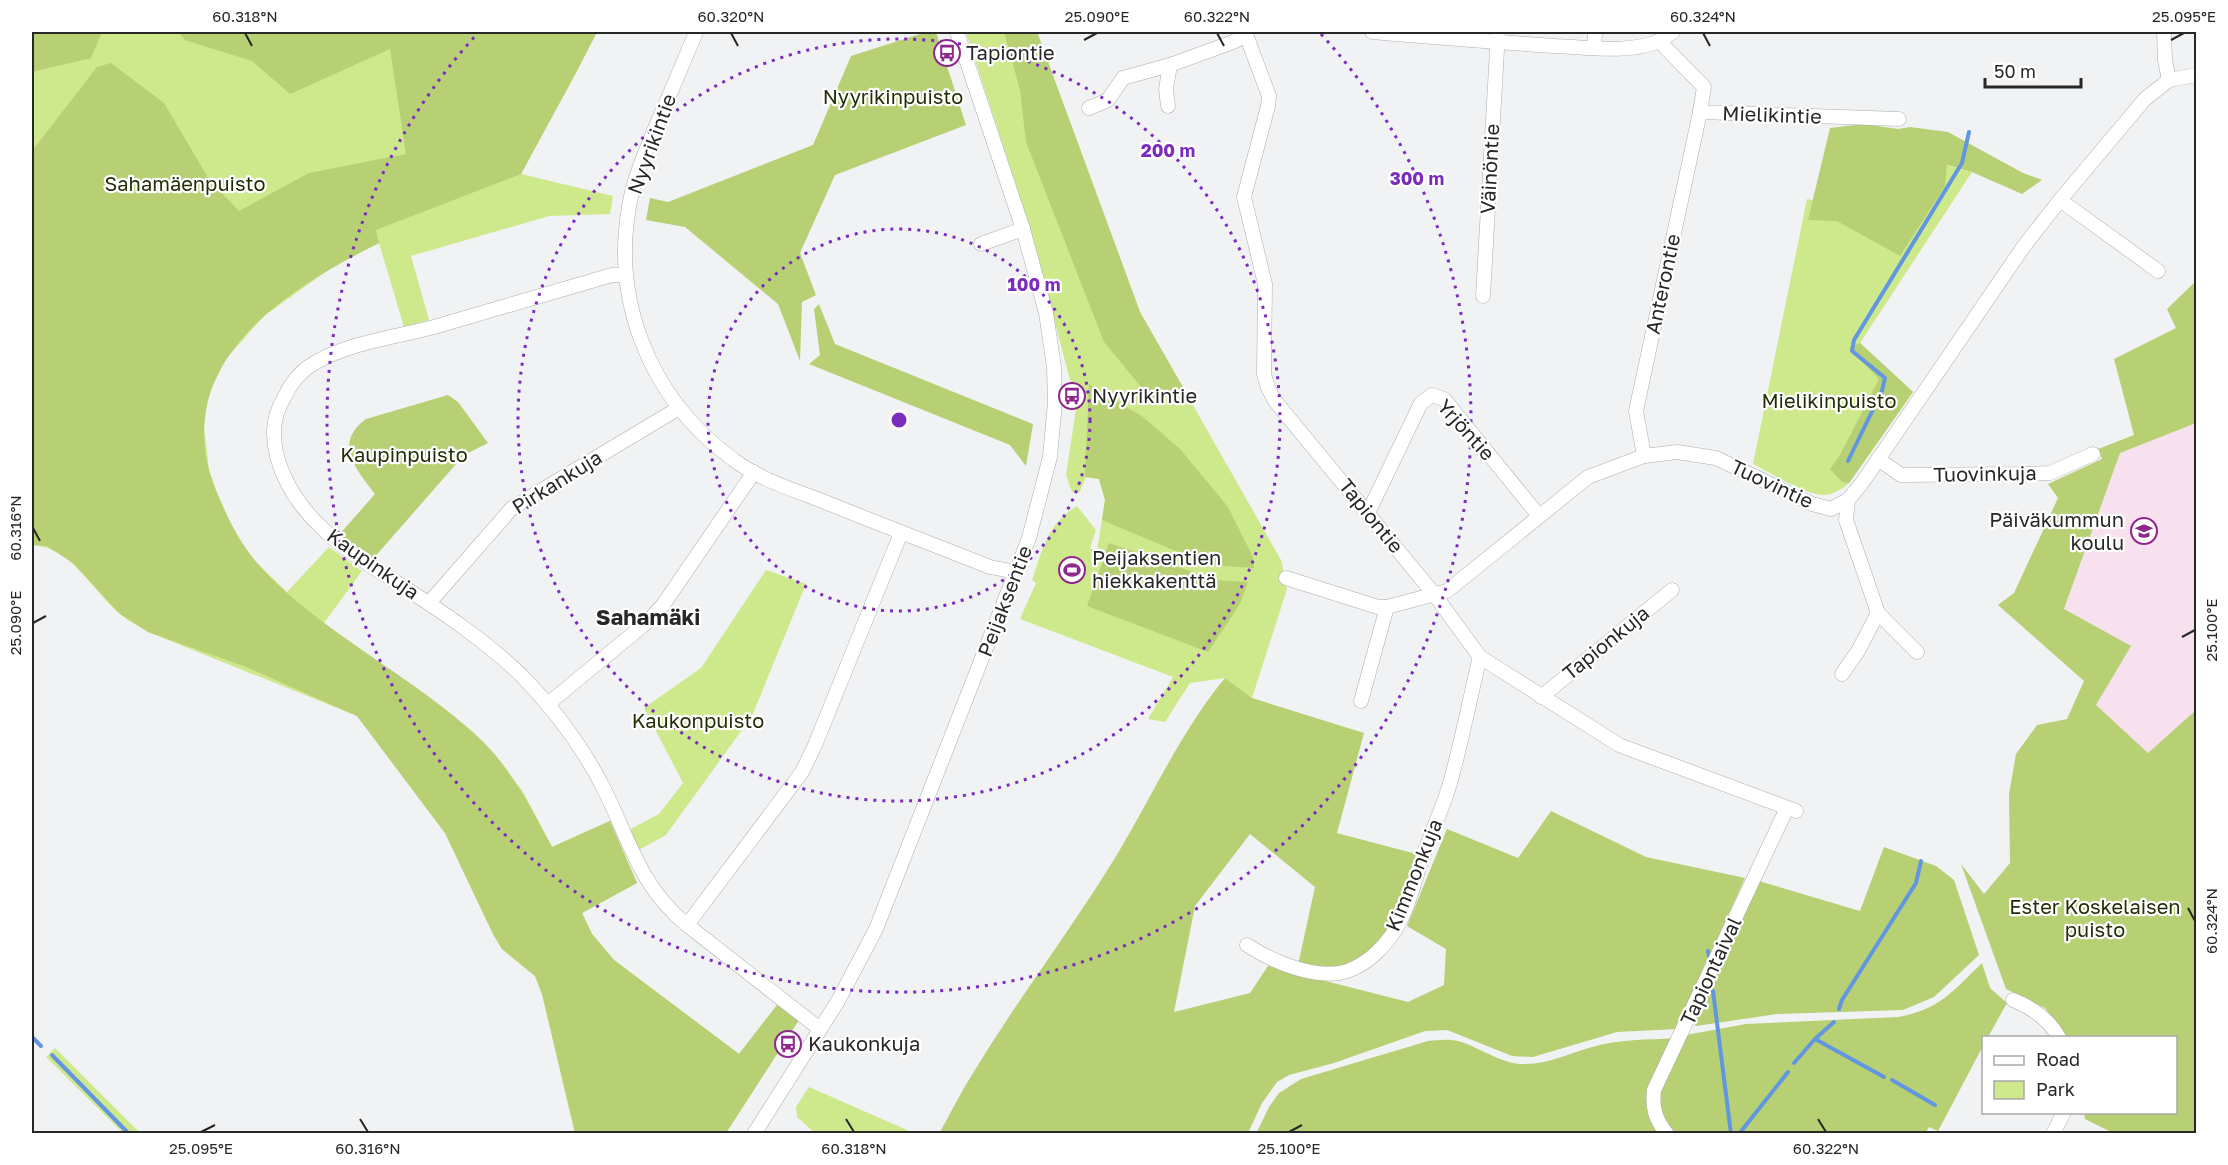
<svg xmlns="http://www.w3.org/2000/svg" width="2228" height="1165" font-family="'Golos Text',sans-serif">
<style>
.education{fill:#f7e1ee}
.green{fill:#cee88c}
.forest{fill:#b6d073}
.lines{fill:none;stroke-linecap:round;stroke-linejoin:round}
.stream{stroke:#6396e0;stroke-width:4}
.minor-casing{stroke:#abadaf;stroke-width:15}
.minor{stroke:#fff;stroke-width:14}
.ticks{fill:none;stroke:#272728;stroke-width:2}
.ring{fill:none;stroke:#7b2cbf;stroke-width:3;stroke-dasharray:3 6}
.labels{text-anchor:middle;stroke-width:4.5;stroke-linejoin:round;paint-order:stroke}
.poi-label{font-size:20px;fill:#272728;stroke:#fff;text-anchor:start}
.park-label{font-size:20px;fill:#242e06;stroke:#fff}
.street-label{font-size:20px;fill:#272728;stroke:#fff}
.quarter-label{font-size:22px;font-weight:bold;fill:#272728;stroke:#fff}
.centre{fill:#7b2cbf;stroke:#fff;stroke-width:3}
.ring-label{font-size:18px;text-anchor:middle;font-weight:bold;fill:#7b2cbf;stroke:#fff;stroke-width:4.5;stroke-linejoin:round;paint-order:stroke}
.neatline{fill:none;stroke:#272728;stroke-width:2}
.ticks-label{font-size:15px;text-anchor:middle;fill:#272728}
</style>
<rect width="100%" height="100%" fill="#f0f2f4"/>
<!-- education -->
<path class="education" d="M2196,423V710L2148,753L2096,705L2064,609L2120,453Z"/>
<!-- green -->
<g class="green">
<path d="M32,32H597L521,174L613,196L610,214L549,216L411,256L429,320L404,327L379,243L331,268L264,316L226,359L208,395L204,426L209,470L217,492L235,534L253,559L287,592L329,547L362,571L324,623L451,715L477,736L522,790L552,847L610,821L637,883L582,913L592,934L614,960L739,1054L777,1005L799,1020L726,1133H575L542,994L535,976L502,949L493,934L445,833L357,716L148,632C139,626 128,621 120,614C91,590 73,548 32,545Z"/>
<path d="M966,32H1037L1140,312L1281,560L1287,589L1252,698L1225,678L1190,683L1165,722L1148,719L1173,677L1020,619L1036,583L1032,580C1043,549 1047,524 1077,506L1096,530L1090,548L1097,551L1105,500L1099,479L1086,477L1079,493L1072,492L1066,475L1079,390L1070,380L1030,228Z"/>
<path d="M1933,162L1972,172L1860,343L1913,392L1849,483C1842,489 1833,495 1823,495C1806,495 1769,472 1753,464L1807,199L1912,219Z"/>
<path d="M766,570L806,584L752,716L666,835L635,852L627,831L659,814L683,783L644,708L701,668Z"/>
<path d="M55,1048L140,1133H123L46,1057Z"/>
<path d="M809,1087L907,1130V1133H815L797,1117L796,1107Z"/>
</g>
<!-- forest -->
<g class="forest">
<path d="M32,32H102L91,58L32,72Z"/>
<path d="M178,32H597L576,73L521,174L376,230L379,243C279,293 162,369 219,498C238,541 252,562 287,593C346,645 418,682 476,735C510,766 531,807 552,847L610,821L637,883L582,913L592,934L614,960L739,1054L777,1005L799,1020L726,1133H575L542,994L535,976L502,949L493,934L445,833L357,716L246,667L148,632L120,614L73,563L47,546L32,545V151L97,67L111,63L164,103L210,181L239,211L309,173L406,154L390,49L290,94L252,61L185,40Z"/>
<path d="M926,32H936L966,125L835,175L800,253L816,295L802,302L800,361L778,304L685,227L646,220L650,198L668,202L813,145L851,56Z"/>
<path d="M1004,32H1037L1140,312L1184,389L1151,399L1104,342L1026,142L1020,90Z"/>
<path d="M1863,124L1898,129L1910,127L1948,132L2023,173L2042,180L2022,194L1972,172L1947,165L1945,186L1900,256L1837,221L1808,220L1830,128Z"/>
<path d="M2196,281V423L2120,453L2064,609L2131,646L2096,705L2148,753L2196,710V1133H2113L2085,1119L2084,1113L2176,1112V1038L2066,1037L2045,1008L2006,989L1961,864L1984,894L2010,863L2009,794L2016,754L2037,725L2067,719L2084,681L1998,605L2014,593L2058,498L2048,484L2102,459L2098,449L2134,435L2114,359L2176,328L2167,309Z"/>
<path d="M819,304L835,344L1033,424L1026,466L1010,445L809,364L820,355L814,309Z"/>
<path d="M1860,343L1913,392L1849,483L1842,482L1830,469L1840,455L1879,379L1849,348Z"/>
<path d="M1089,384L1143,417L1180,449L1228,507L1253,557L1254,568L1209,565L1102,520L1105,500L1099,479L1085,477Z"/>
<path d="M448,395L458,402L488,443L464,455L372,560L338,536L375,494C356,469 333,443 366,419Z"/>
<path d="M1109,543L1216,580L1248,582L1240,604L1208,652L1087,606Z"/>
<path d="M1225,678L1252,698L1364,733L1337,833L1420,855L1394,922L1373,951L1346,967L1298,965L1315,887L1250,834L1195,906L1174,1012L1250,993L1270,963L1294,973L1408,1002L1444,985L1446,949L1407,926L1447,829L1518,858L1551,811L1646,857L1745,878L1677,1029L1617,1032L1533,1057L1512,1056L1447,1030L1425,1031L1334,1063L1289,1075L1277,1082L1262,1103L1248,1133L939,1134C951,1112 962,1090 975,1070C1020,996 1073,927 1118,853C1153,794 1182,730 1225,678Z"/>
<path d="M1884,847L1936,866L1954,880L1979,955L1934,997L1903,1010L1777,1014L1696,1026L1693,1023L1759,881L1860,911Z"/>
<path d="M1982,963L1990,988L2007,1003L1988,1037L1984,1038L1983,1046L1938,1131L1929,1127L1925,1134L1674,1133C1645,1095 1668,1072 1686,1035L1746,1024L1898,1017C1939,1010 1953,991 1982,963Z"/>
<path d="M1675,1038L1648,1092L1661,1133L1256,1134L1269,1107L1279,1093L1301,1079L1428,1041C1440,1040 1452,1038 1464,1043C1484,1050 1504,1065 1525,1064C1549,1064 1570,1053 1592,1047C1619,1039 1647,1040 1675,1038Z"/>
</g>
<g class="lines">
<!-- stream -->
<g class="stream">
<path d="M1848,461L1882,391L1885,378L1852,351L1854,340L1962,163L1969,132"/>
<path d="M1708,951L1709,956"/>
<path d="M1713,991L1731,1134"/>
<path d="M1839,1009L1842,1000L1916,883L1921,861"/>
<path d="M32,1037L41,1046"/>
<path d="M1815,1039L1884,1077"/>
<path d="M52,1055L129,1134"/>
<path d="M1794,1063L1815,1039L1834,1022"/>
<path d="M1892,1080L1935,1105"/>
<path d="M1739,1134L1788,1072"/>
</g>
<defs>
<g id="minor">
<path d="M696,32C684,61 672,90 659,119C649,143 638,167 632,192C608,295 648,398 734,460C759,479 791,489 820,500C876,523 933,544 990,567L1016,572"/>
<path d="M1245,32L1269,96L1268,106L1244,197L1265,284L1264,374L1268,388L1275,401L1434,594L1480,657L1619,745L1796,811"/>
<path d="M1372,32C1433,37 1494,42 1555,46C1586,47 1630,54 1659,41L1704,87L1700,112L1899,119"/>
<path d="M2164,32L2165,60L2169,80"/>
<path d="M1659,41L1673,32"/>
<path d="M1594,48L1595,32"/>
<path d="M1168,106L1166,89L1170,65"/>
<path d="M1089,108L1108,100L1123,78L1170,65L1233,42L1241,38L1245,32"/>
<path d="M2060,200L2158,271"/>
<path d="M981,244L1023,229"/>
<path d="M625,275H612C552,292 493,310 434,327C392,338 344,343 308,367C299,374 290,385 285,396C279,406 274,419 274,431C273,467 296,504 322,528C344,550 372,566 399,584C441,611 486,641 522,676C556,711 583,747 605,791C630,842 641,888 687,925"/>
<path d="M1483,296L1498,32"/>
<path d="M1644,456L1636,411L1700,112"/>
<path d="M1878,459L1901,475L2026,474L2050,473L2093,454"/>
<path d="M1848,500L1846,520L1878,613L1917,652"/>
<path d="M1368,513L1421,403L1432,395L1444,399L1539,516"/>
<path d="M1286,578L1378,607H1387L1447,591L1588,477L1644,456L1677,452L1716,458L1812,504L1831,509L1848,500L1862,483L2024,246L2060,200L2145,99L2169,80L2196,75"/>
<path d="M429,603L512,508L679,408"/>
<path d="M1842,674L1858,651L1878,613"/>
<path d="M1541,697L1672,590"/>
<path d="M1361,701L1387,607"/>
<path d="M549,703L646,623L663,605L754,472"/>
<path d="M1247,945C1273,962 1319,982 1350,970C1370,962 1389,943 1399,923C1410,904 1414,880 1422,859C1430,836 1440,814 1448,790C1461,747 1469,701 1480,657"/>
<path d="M2013,1000C2033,1008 2049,1019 2059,1038"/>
<path d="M820,1029L687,925L802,772L815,745L901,533"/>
<path d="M754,1134L838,1001L876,929L1029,538L1050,457L1055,402L1054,367L1046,313L1023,229L957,32"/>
<path d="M1667,1134C1655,1119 1652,1108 1654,1090L1787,808"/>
<path d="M2053,1134L2064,1112"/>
</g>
</defs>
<!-- minor casing -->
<use href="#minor" class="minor-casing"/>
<!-- minor -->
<use href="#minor" class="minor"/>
</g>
<!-- ticks -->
<path class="ticks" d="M245,33L252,46M731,33L738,46M1217,33L1224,46M1703,33L1710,46M1084,40L1097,33M2171,40L2184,33M33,528L40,541M33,623L46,616M2182,637L2195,630M2188,908L2195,921M360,1119L368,1132M846,1119L854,1132M1818,1119L1826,1132M201,1132L215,1125M1289,1132L1302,1125"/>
<!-- distance rings -->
<g class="ring">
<circle cx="899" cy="420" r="191"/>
<circle cx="899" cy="420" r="381"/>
<path d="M1321 34A572 572 0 1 1 477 34"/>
</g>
<!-- icons -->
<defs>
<symbol id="bus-ring" viewBox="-11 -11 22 22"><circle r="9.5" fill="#fff" stroke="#8e288d" stroke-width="1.5"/><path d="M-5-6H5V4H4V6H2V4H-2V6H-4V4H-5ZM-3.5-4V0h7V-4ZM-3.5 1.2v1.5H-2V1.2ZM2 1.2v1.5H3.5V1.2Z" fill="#8e288d"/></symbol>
<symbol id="school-ring" viewBox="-11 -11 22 22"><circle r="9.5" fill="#fff" stroke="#8e288d" stroke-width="1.5"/><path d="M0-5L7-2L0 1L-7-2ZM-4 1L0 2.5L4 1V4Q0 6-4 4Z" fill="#8e288d"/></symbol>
<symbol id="stadium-ring" viewBox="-11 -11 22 22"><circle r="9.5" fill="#fff" stroke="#8e288d" stroke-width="1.5"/><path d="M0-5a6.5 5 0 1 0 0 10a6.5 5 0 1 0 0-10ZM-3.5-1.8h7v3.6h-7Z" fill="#8e288d"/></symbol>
</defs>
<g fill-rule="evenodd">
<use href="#bus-ring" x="932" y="38" width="30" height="30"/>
<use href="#bus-ring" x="1057" y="381" width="30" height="30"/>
<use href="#school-ring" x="2129" y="516" width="30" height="30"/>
<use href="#stadium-ring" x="1057" y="555" width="30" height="30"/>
<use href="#bus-ring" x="773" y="1029" width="30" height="30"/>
</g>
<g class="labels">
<!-- poi labels -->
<g class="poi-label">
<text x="966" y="60">Tapiontie</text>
<text x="1092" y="403">Nyyrikintie</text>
<text x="2124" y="527" text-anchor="end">Päiväkummun<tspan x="2124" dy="23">koulu</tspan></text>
<text x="1092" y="565">Peijaksentien<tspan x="1092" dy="23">hiekkakenttä</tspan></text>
<text x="808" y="1051">Kaukonkuja</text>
</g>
<!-- park labels -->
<g class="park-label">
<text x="893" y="104">Nyyrikinpuisto</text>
<text x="185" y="191">Sahamäenpuisto</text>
<text x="1829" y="408">Mielikinpuisto</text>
<text x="404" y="462">Kaupinpuisto</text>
<text x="698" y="728">Kaukonpuisto</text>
<text x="2095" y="914">Ester Koskelaisen<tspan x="2095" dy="23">puisto</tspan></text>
</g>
<!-- street labels -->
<g class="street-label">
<text transform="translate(1772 115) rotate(2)" y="7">Mielikintie</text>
<text transform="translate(652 144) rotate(-70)" y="7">Nyyrikintie</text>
<text transform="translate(1490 169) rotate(-87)" y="7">Väinöntie</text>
<text transform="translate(1663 284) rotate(-78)" y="7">Anterontie</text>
<text transform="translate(1466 430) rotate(48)" y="7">Yrjöntie</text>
<text transform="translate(1985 474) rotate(-1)" y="7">Tuovinkuja</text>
<text transform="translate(557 482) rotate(-32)" y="7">Pirkankuja</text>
<text transform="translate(1772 484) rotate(25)" y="7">Tuovintie</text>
<text transform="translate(1371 516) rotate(51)" y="7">Tapiontie</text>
<text transform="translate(373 564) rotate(35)" y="7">Kaupinkuja</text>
<text transform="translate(1005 601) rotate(-69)" y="7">Peijaksentie</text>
<text transform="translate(1606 643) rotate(-39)" y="7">Tapionkuja</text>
<text transform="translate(1414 875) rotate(-68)" y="7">Kimmonkuja</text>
<text transform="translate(1711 971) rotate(-65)" y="7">Tapiontaival</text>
</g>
<!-- quarter labels -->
<g class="quarter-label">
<text x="648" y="625">Sahamäki</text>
</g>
</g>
<circle cx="899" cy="420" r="9" class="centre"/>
<g class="ring-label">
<text x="1168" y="157">200 m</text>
<text x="1417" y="185">300 m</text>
<text x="1034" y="291">100 m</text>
</g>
<!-- border -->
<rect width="2228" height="1165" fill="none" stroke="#ffffff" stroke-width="66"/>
<!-- legend -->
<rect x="1982" y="1036" width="195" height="78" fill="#ffffff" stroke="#a9a9a9" stroke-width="1.5"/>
<rect x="1994" y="1056" width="30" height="9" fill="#ffffff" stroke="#a9a9a9" stroke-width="1.5"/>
<text x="2036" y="1066" font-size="18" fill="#272728">Road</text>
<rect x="1994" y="1081" width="30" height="18" fill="#cee88c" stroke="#a9a9a9" stroke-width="1.5"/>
<text x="2036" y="1096" font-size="18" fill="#272728">Park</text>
<!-- scale -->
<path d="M1985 78v9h96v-9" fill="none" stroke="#272728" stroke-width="3"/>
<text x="1994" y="78" font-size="18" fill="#272728" stroke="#ffffff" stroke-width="4.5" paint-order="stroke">50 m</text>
<rect x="33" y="33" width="2162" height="1099" class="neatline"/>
<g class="ticks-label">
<text x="245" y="22">60.318°N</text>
<text x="731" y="22">60.320°N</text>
<text x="1097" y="22">25.090°E</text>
<text x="1217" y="22">60.322°N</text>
<text x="1703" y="22">60.324°N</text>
<text x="2184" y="22">25.095°E</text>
<text transform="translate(16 528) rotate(-90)" y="5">60.316°N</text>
<text transform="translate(16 623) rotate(-90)" y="5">25.090°E</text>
<text transform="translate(2212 630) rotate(-90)" y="5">25.100°E</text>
<text transform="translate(2212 921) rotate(-90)" y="5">60.324°N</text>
<text x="201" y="1154">25.095°E</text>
<text x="368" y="1154">60.316°N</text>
<text x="854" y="1154">60.318°N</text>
<text x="1289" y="1154">25.100°E</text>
<text x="1826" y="1154">60.322°N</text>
</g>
</svg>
